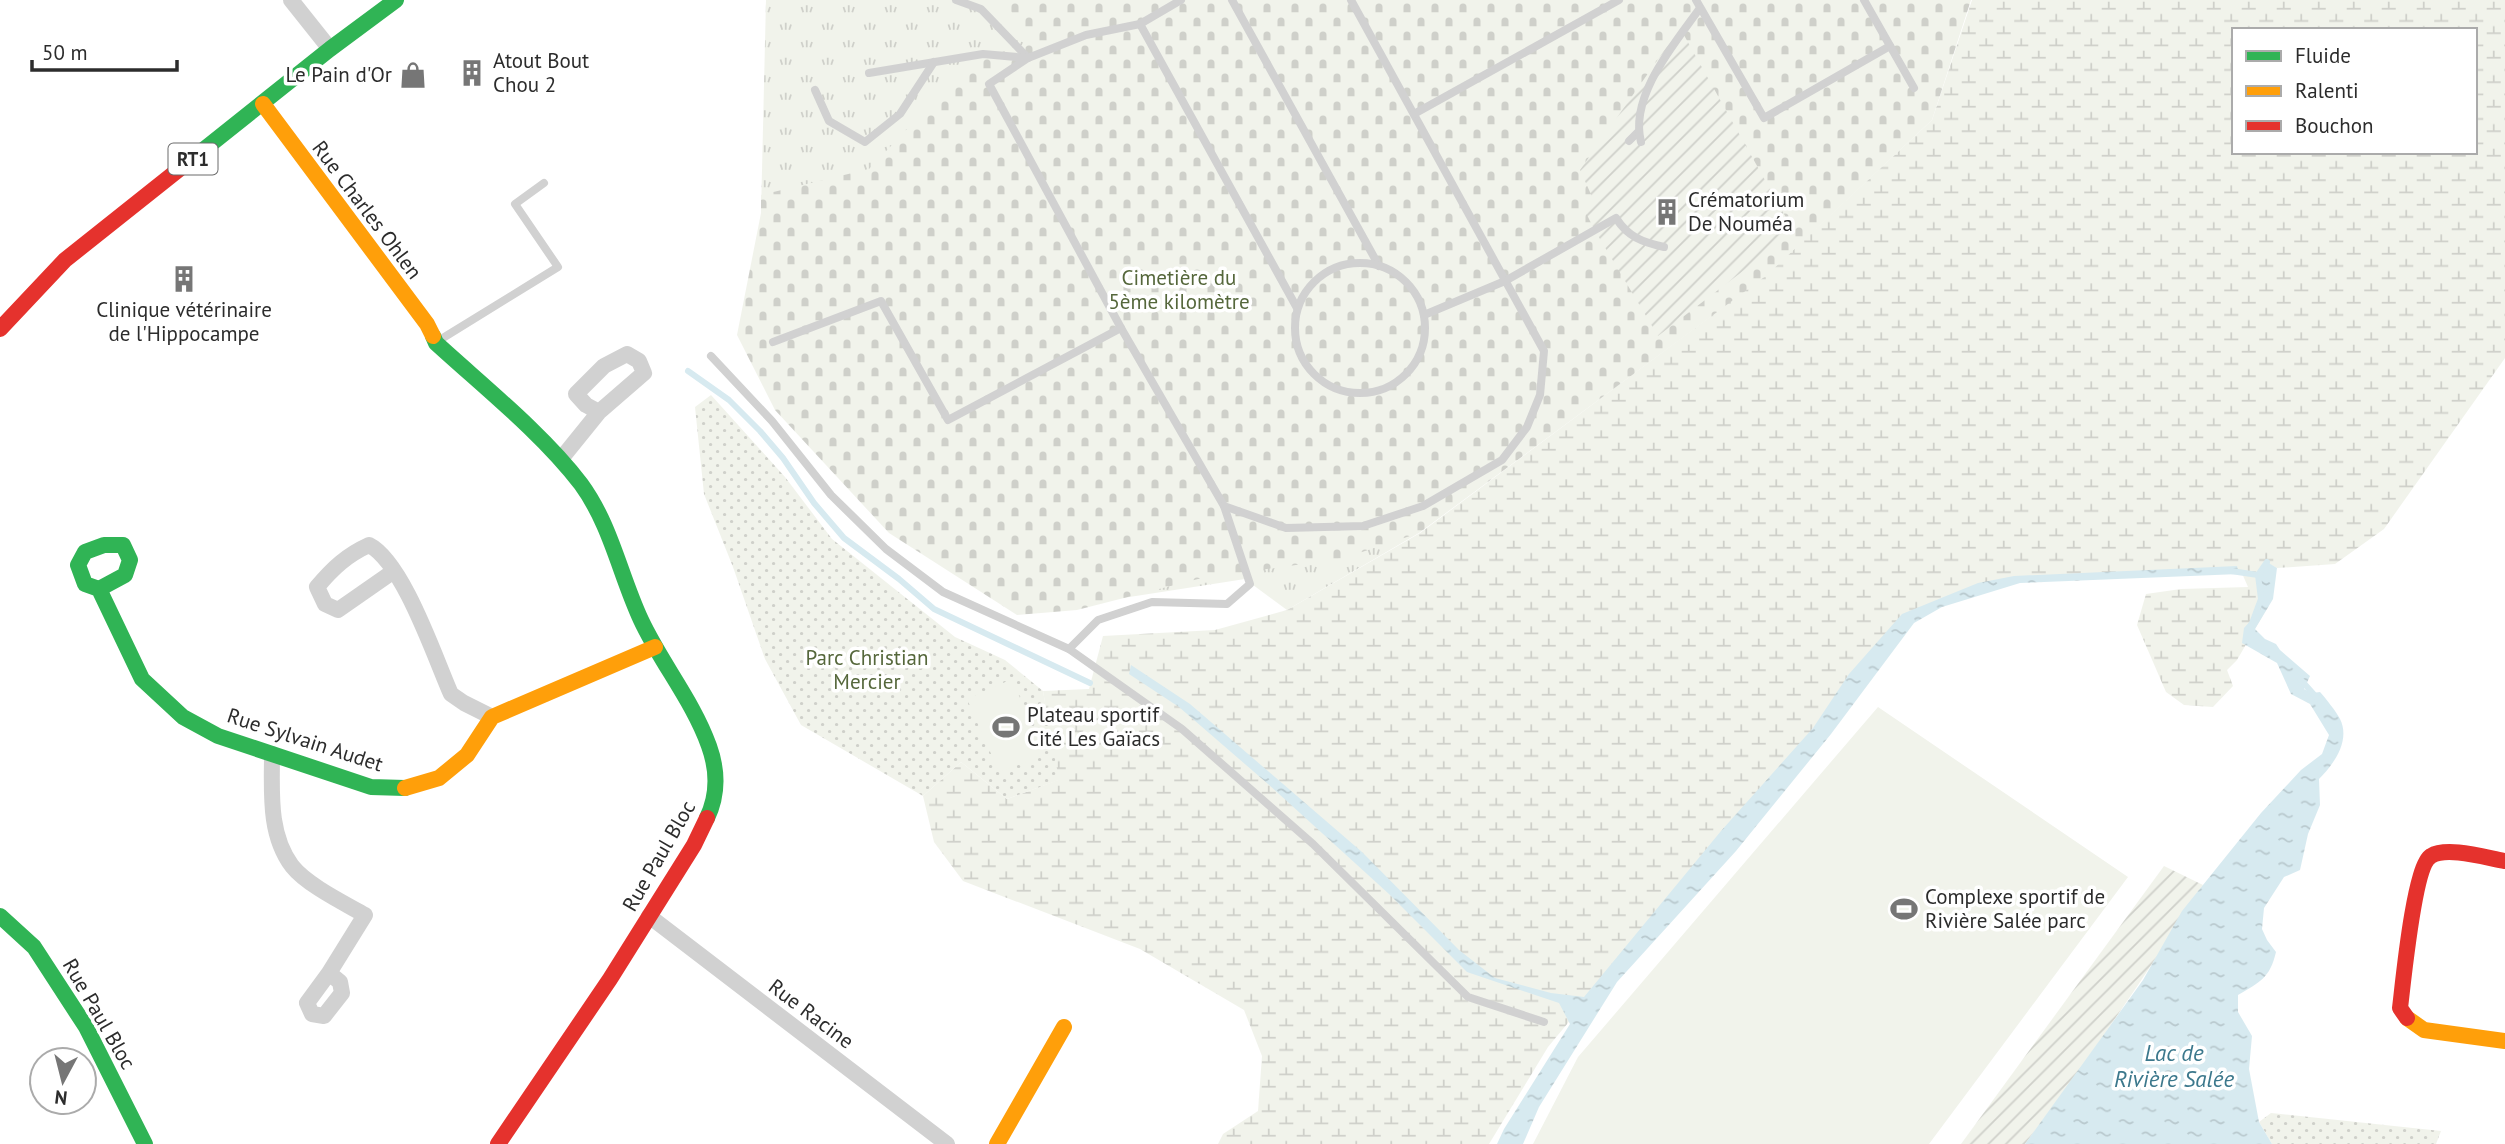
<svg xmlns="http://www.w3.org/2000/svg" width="2505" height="1144" font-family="'PT Sans',sans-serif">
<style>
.grass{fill:url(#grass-tufts)}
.wetland{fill:url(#wetland-marsh);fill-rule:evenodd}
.cemetery{fill:url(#cemetery-stones)}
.park{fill:url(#park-dots)}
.garden{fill:url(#garden-furrows)}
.pitch{fill:#f1f3eb}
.water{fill:url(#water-ripples)}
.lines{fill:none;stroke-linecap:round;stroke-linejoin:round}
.stream{stroke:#d7eaf0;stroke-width:6}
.lane{stroke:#d1d1d1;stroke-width:8}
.street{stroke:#d1d1d1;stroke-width:16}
.fast{stroke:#30b455;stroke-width:16}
.slow{stroke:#ff9f0a;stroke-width:16}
.jam{stroke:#e5322d;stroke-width:16}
.labels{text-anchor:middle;stroke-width:7;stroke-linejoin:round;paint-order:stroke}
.shield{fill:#fff;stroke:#6b6b6b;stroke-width:2}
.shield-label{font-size:19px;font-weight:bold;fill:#2c2c2c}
.poi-label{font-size:21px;fill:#2c2c2c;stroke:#fff;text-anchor:start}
.street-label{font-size:21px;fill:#2c2c2c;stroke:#fff}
.park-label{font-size:21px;fill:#55673b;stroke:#fff}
.water-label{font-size:23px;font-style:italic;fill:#3c788c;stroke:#fff}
</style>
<defs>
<pattern id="grass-tufts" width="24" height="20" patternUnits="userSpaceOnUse" patternTransform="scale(1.75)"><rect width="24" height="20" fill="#f1f3eb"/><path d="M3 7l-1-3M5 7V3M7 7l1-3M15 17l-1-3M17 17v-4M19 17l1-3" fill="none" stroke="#cfd0ca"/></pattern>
<pattern id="wetland-marsh" width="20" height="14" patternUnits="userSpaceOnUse" patternTransform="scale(1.75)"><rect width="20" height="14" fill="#f1f3eb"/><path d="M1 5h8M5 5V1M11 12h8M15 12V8" fill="none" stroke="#cfd0ca"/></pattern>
<pattern id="cemetery-stones" width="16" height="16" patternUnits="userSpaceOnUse" patternTransform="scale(1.75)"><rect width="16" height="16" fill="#f1f3eb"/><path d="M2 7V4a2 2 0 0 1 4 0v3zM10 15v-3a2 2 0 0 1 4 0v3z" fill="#cfd0ca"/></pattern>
<pattern id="park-dots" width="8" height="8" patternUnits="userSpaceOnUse" patternTransform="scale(1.75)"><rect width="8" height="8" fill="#f1f3eb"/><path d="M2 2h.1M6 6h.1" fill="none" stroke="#cfd0ca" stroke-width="1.8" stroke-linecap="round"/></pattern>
<pattern id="garden-furrows" width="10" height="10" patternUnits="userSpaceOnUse" patternTransform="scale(1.75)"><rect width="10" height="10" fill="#f1f3eb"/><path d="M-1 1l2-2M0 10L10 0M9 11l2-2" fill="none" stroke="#cfd0ca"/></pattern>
<pattern id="water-ripples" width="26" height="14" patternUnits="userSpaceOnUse" patternTransform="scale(1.75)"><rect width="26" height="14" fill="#d7eaf0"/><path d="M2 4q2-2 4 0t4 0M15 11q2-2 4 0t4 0" fill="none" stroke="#b9c9ce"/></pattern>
</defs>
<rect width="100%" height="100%" fill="#fff"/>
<!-- grass -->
<g class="grass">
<path d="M766,0H1090L998,136L761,213Z"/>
<path d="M1419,533L1287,610L1245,579L1123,598L1085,601Z"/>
</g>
<!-- wetland -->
<path class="wetland" d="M1972,0H2505V358L2384,529L2335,564L2277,568L2267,563L2266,610L2237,660L2227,670L2233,686L2213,707L2184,705L2166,692L2137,625L2146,594L2181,589L2248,587L2241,571L1994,580L1903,620L1548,1047L1489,1144H1218L1223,1134L1258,1111L1262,1056L1244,1010L1140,949L963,881L934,842L923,796L961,762L1007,799L1058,780L1043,691L1089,689L1103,636L1215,630L1287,610L1420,533L1766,275L1932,120ZM2234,30H2475V152H2234Z"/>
<!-- cemetery -->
<path class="cemetery" d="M1004,0H1971L1932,120L1767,275L1419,533L1344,558L1198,579L1077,610L1017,615L889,533L775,410L737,335L761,213V195L869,169L950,84L983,59L1030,42Z"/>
<!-- park -->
<g class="park">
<path d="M711,395L785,477L832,539L955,637L1005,660L1043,691L1059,780L1007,799L961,762L923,796L801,725L765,659L733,567L704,494L695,407Z"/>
<path d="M2271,1113L2441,1131L2436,1144H2272L2259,1122Z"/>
</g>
<!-- garden -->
<g class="garden">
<path d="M1680,28L1794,232L1658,336L1594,229L1583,207L1594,201L1580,170Z"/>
<path d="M2164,866L2203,885C2147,974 2088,1060 2025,1144H1961Z"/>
</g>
<!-- pitch -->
<g class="pitch">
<path d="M1012,679L1044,755L999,772L967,699Z"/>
<path d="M1878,707L2128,877L1929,1144H1533L1578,1057Z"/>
</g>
<!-- water -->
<g class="water">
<path d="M2267,562L2277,568L2273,599L2255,629L2265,639L2276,644L2280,650L2310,676L2304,689L2312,693L2320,692C2327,700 2335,710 2340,719C2351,741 2333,765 2319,779L2320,805L2308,834L2300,870L2284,877L2264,908L2262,929L2267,940L2276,952C2270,978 2260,982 2238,995V1012L2252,1036L2249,1069L2259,1122L2272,1144H2025L2143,980L2182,911L2261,813L2301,770L2322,754L2329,735L2310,704L2291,694L2277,663L2242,643L2244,628L2261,609V571Z"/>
<path d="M2237,566L2239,574L2020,583L1942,607L1914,623L1831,734L1736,851L1617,982L1539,1107L1523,1144H1497L1504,1129L1570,1024L1559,1003L1467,972L1389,894L1268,784L1179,707L1129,674L1131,665L1190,704L1362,852L1459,950L1495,978L1551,993L1584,997L1721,831L1813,728L1849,674L1902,614L1978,583L2014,576Z"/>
</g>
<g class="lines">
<!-- stream -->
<g class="stream">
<path d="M688,371L729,400L760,431L783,458L814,503L844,538L899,579L934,609L1090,683"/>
<path d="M2231,571L2258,575"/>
<path d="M2251,626L2261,599L2258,575L2267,562"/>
<path d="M2301,680L2317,698"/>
</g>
<!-- lane -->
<g class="lane">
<path d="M956,0L981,9L1028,58L989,84L1121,328L1224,506L1286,528L1363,526L1423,506L1502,460L1527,427L1540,395L1544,351L1351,0"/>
<path d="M1232,0L1379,266"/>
<path d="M1696,0L1764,118L1890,46"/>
<path d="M1864,0L1914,88"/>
<path d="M1140,24L1297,308"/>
<path d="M869,73L983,54L1028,58L1086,35L1140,24L1181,0"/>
<path d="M815,90L829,121L865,142L900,114L934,62"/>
<path d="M1414,114L1619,0"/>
<path d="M1629,141L1638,132"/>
<path d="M1641,142C1629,96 1675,43 1700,8"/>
<circle cx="1360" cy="328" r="65"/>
<path d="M1424,315L1505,281L1616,218C1628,237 1642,242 1664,247"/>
<path d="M438,341L558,267L515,204L544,183"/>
<path d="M773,342L881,301L948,420L1121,328"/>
<path d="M711,356L772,421L831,495L886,549L943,592L1069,649L1182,729L1313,844L1468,997L1544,1022"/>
<path d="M1069,649L1098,620L1152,602L1227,604L1250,584L1224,506"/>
</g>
<!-- street -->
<g class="street">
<path d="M291,0L330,49"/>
<path d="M561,459L599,412L644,373L639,361L627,354L604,366L576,394L586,405L599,412"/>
<path d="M394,571L338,610L325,604L317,587C333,568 347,555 369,545C403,562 435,658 451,694L464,703L492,717"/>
<path d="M272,754C272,791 268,834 292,866C307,885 344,903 365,915L329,973L307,1003L312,1014L324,1016L342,993L340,982L329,973"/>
<path d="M649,916L947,1144"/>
</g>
<!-- fast -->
<g class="fast">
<path d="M192,159L330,49L396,0"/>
<path d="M433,336L436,343C483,386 543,434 581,484C611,525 620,575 641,620C661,663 693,701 709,746C718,771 718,795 707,818"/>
<path d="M99,589L125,575L130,560L123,545H104L85,552L78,565L85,584L99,589L142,679L183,717L218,736L371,787L405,788"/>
<path d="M0,916L34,947L86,1027L145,1144"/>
</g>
<!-- slow -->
<g class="slow">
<path d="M263,104L427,324L433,336"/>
<path d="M405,788L439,778L467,755L492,717L655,647"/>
<path d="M2407,1018L2424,1030L2505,1041"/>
<path d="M997,1144L1064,1027"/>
</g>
<!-- jam -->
<g class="jam">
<path d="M0,329L65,260L192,159"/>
<path d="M2407,1018L2400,1008C2403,984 2414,866 2431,856C2447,846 2487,858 2505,861"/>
<path d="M498,1144L610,979L694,845L707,818"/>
</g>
</g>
<!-- icons -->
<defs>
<symbol id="building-bare" viewBox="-9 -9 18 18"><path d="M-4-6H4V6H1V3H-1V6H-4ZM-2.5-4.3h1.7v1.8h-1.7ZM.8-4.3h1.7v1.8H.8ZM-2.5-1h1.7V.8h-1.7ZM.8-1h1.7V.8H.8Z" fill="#767676" stroke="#fff" stroke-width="2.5" paint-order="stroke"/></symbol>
<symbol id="shop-bare" viewBox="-9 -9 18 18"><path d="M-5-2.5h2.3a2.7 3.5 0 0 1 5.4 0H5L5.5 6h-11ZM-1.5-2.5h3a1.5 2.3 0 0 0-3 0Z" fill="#767676" stroke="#fff" stroke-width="2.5" paint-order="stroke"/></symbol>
<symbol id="stadium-bare" viewBox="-9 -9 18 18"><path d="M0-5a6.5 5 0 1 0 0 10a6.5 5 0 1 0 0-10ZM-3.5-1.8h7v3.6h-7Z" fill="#767676" stroke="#fff" stroke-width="2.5" paint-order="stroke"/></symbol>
</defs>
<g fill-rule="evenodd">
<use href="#building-bare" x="453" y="54" width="38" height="38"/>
<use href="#shop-bare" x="394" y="56" width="38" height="38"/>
<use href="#building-bare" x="1648" y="193" width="38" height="38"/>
<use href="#building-bare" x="165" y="260" width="38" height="38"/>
<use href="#stadium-bare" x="987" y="708" width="38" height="38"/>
<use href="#stadium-bare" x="1885" y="890" width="38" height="38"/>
</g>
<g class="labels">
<!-- shield labels -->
<rect class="shield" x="168.5" y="143.5" width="49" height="31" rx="5"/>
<g class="shield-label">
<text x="193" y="166">RT1</text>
</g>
<!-- poi labels -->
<g class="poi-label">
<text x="493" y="68">Atout Bout<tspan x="493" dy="24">Chou 2</tspan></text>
<text x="392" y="82" text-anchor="end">Le Pain d'Or</text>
<text x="1688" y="207">Crématorium<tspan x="1688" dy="24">De Nouméa</tspan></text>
<text x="184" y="317" text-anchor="middle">Clinique vétérinaire<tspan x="184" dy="24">de l'Hippocampe</tspan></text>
<text x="1027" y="722">Plateau sportif<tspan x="1027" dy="24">Cité Les Gaïacs</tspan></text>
<text x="1925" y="904">Complexe sportif de<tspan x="1925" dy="24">Rivière Salée parc</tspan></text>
</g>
<!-- street labels -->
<g class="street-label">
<text transform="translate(367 210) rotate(53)" y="7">Rue Charles Ohlen</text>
<text transform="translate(305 740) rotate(18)" y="7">Rue Sylvain Audet</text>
<text transform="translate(659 856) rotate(-60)" y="7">Rue Paul Bloc</text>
<text transform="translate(99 1014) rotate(60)" y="7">Rue Paul Bloc</text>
<text transform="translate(811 1014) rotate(37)" y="7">Rue Racine</text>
</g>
<!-- park labels -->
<g class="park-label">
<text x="1179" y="285">Cimetière du<tspan x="1179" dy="24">5ème kilomètre</tspan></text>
<text x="867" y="665">Parc Christian<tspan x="867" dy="24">Mercier</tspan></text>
</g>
<!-- water labels -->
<g class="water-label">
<text x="2174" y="1061">Lac de<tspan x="2174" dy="26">Rivière Salée</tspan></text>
</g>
</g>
<!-- legend -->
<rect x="2232" y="28" width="245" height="126" fill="#ffffff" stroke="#ababab" stroke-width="2"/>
<rect x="2246" y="51" width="35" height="10" fill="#30b455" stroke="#ababab" stroke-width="2"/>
<text x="2295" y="63" font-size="21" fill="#2c2c2c">Fluide</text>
<rect x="2246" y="86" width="35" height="10" fill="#ff9f0a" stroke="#ababab" stroke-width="2"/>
<text x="2295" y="98" font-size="21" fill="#2c2c2c">Ralenti</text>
<rect x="2246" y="121" width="35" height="10" fill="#e5322d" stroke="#ababab" stroke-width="2"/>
<text x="2295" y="133" font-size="21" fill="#2c2c2c">Bouchon</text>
<!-- north arrow -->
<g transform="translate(63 1081) rotate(187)"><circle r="33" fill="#ffffff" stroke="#ababab" stroke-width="2"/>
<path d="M0-5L12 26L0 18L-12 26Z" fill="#767676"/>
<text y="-10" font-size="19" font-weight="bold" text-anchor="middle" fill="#2c2c2c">N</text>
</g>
<!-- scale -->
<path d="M32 60v10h145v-10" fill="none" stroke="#2c2c2c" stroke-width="3.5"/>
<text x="42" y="60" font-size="21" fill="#2c2c2c" stroke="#ffffff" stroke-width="5" paint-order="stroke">50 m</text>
</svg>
